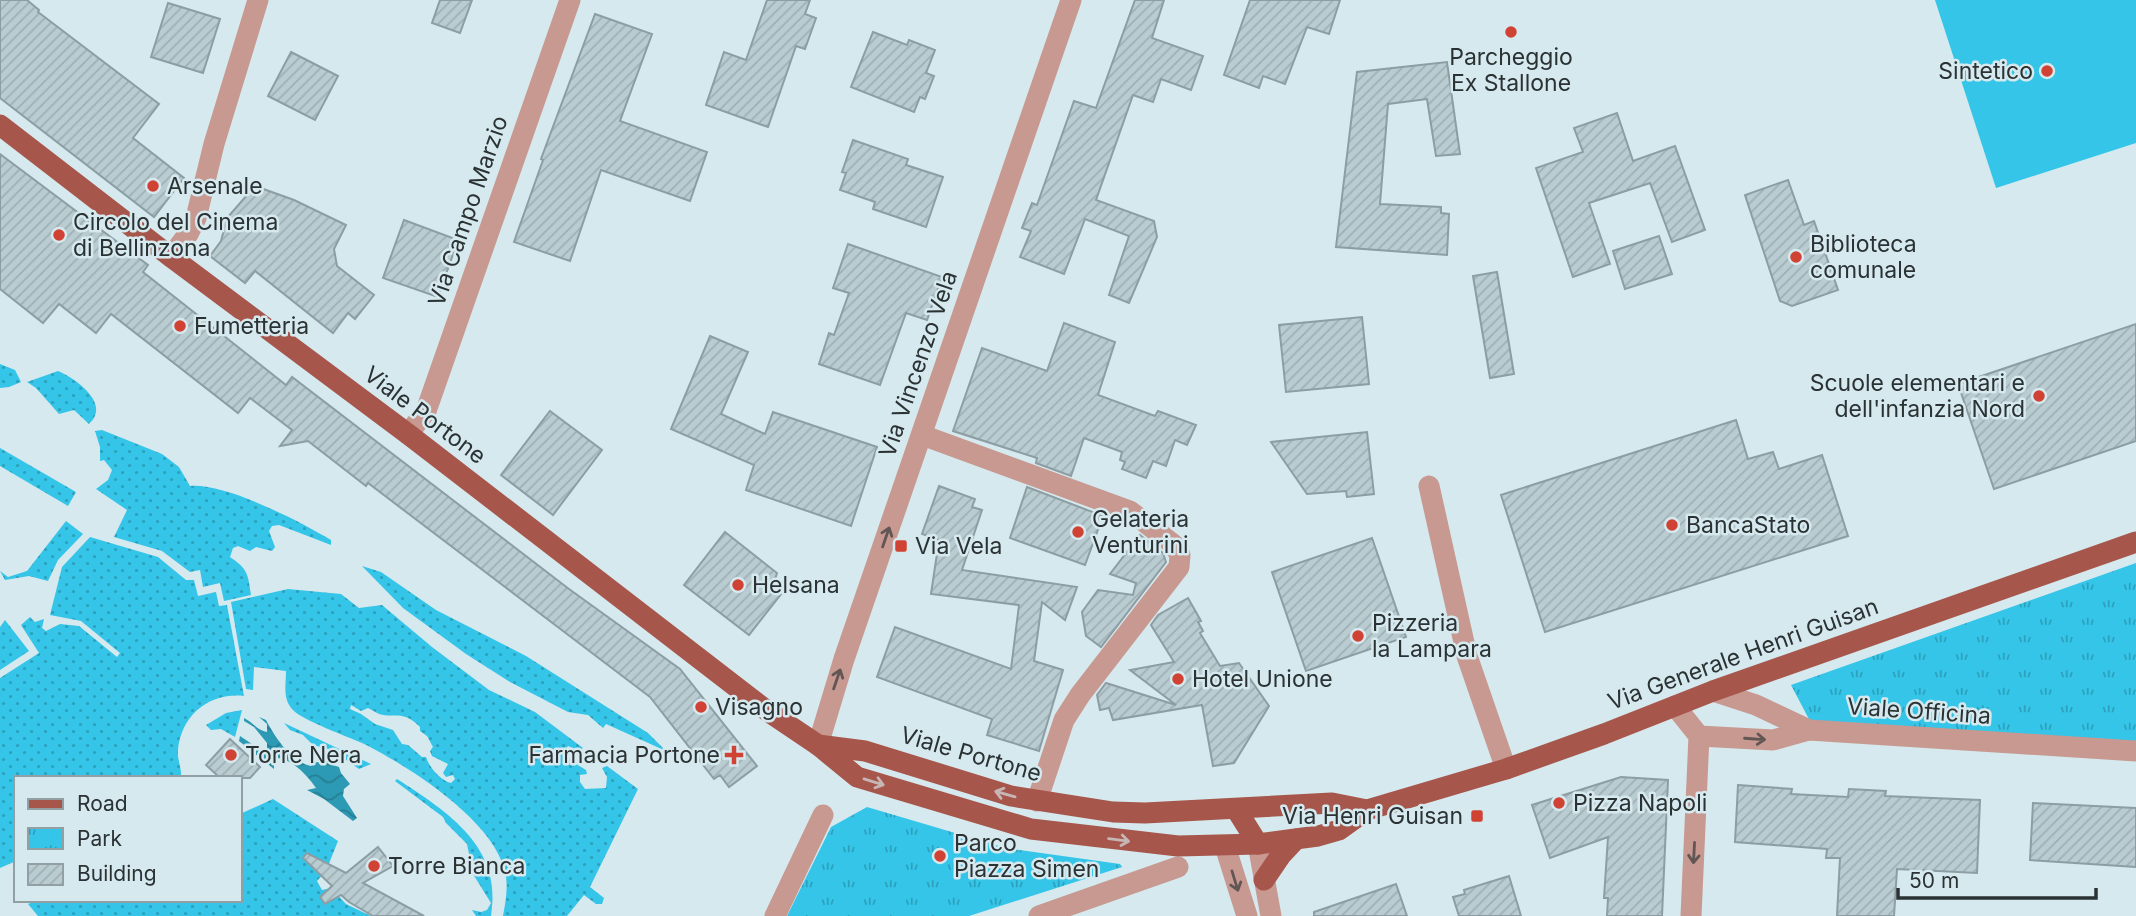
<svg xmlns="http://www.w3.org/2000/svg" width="2136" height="916" font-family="Inter,sans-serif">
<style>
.grass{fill:url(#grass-dots);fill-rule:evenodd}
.park{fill:url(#park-tufts)}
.pitch{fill:#34c5e8}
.water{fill:url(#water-waves)}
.building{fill:url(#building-hatch);stroke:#8c9ea3;stroke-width:2}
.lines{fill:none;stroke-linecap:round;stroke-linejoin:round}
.minor{stroke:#c79991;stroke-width:21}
.major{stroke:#a7564b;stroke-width:21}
.oneway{stroke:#625655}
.oneway2{stroke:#c6b6b5}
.poi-dot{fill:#d04334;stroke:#d6e9ee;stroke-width:2.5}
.labels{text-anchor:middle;stroke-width:5;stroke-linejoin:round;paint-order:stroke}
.poi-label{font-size:23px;fill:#2b3234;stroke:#d6e9ee;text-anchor:start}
.street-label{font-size:23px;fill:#2b3234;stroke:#d6e9ee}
</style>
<defs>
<pattern id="grass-dots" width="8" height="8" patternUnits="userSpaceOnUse" patternTransform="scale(1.75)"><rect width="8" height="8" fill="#34c5e8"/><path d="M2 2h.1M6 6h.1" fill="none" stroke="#2ca1bd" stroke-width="1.8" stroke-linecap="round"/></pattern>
<pattern id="park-tufts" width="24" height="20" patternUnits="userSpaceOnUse" patternTransform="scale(1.75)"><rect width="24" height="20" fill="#34c5e8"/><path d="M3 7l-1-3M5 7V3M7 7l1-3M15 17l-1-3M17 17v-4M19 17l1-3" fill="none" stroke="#2ca1bd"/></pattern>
<pattern id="water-waves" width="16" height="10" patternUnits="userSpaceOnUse" patternTransform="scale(1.75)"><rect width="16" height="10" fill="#2c9ab4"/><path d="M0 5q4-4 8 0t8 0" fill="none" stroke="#267e93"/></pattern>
<pattern id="building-hatch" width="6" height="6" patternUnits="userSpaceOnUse" patternTransform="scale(1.75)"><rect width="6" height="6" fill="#b9ccd1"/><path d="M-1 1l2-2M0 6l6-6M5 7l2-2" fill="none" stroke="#9fb0b4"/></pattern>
</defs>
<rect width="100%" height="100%" fill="#d6e9ee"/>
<!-- grass -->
<g class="grass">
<path d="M0,364L15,370L21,382L9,387L0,388Z"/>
<path d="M58,371C75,378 112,404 89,424L74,410L59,414L36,388L27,382Z"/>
<path d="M102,430L162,454L179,467L190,486C226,483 299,521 331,540V545L279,525L272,526L269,531L275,547L272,551L256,547L250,551L238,546L233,548L230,557C248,569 248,574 251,595L224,601L220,583L203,587L200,570L190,572L162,551L114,537L127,510L96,489L108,480L112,470L104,460L100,461V447L95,431Z"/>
<path d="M0,448L76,492L68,506L0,466Z"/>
<path d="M66,521L83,534L58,560L48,581L29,576L5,580L0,571L8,577L27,571Z"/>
<path d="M90,537L158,557L186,580H194L198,596L216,592L219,606L227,605L244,696C210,692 181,715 178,750C177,760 182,768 181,778H16V861L0,868V678L39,653L21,625L30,617L35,622L44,619L42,628L46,631L60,624L79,626L117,657L120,653L81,621L50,615L62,567Z"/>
<path d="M362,566L381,572L436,610L526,656L648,733L666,751L606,724L603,728L588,715L568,712L510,682L466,654L403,608Z"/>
<path d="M288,589L341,594L359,608L382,605L432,647L489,690L535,712L583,748L579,751L568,746L566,749L570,760L586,770L587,774L580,775V782L585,789L606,788L607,777L602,768L607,766L638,789L590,887L604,898L602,904H596L584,895L567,916H503C506,900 509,884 504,868C490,818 407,765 362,743C348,737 303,720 294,711C282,700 286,685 286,671L254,667L253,690L246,689L231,602ZM351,705L361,711L368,708C372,710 375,712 379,714C394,719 402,709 420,727V731L427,736L433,747L430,751L432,756L448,764L443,773L446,777L453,775L455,779L451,783C441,781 429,767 426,757H422L408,745L402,744L393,730L375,724L361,714L350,709Z"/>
<path d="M5,620L29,651L0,670V627Z"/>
<path d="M242,710L235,737L221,729L211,730L206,725L226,713Z"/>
<path d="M284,723L371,764L359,769L332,750L313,745L303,735L290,730Z"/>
<path d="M397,779C448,812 503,847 491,916H476L472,910L481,912L487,910L491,903L473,874L467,844L446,823L443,817L395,781Z"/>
<path d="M273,799L338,841L326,871L317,881L322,890L331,888L346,904L371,916H38L28,904L38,900H240V814Z"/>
</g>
<!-- park -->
<g class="park">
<path d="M2136,563V755L1811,723L1791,685Z"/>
<path d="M867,807L1006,848L1120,864L1122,867L969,916H787L831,827Z"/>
</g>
<!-- pitch -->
<path class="pitch" d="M1935,0H2136V143L1996,188Z"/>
<!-- water -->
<path class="water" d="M259,717L266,720C275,737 291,762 311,766L313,763L328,760L333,765L339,767L341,773L350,784L344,789L343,796L357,818L353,821L324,799L307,790L316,788C307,775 292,759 277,758L274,761V769L239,741L240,736L267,754V743L254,727L244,721V718C253,722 256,730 267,732V724Z"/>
<!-- building -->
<g class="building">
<path d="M0,0H27L39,10L38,12L159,104L133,138L184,178L154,217L0,98Z"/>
<path d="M440,0H472L460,33L432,23Z"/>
<path d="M767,0H810L805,14L816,18L805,49L796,46L768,127L706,105L724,52L746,60Z"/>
<path d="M1135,0H1164L1152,38L1203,56L1191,90L1161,79L1153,102L1133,95L1096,200L1154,221L1157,237L1129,303L1109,295L1129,236L1085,219L1064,274L1020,257L1031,231L1022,228L1032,203L1037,205L1074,101L1096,108Z"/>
<path d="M1250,0H1340L1329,34L1307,27L1285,84L1263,76L1259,88L1224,75Z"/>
<path d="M168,3L220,19L203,73L151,57Z"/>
<path d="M595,14L652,34L620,121L707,152L690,201L601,170L570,261L514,242L543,160L541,159Z"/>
<path d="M873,32L907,45L909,40L935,50L926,73L934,76L925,99L920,97L914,112L851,87Z"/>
<path d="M291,52L338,76L315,120L268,96Z"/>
<path d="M1447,62L1460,154L1436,156L1427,99L1388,104L1380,204L1441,207V213L1449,214L1447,255L1336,247L1357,72Z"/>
<path d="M1617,113L1633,161L1675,146L1705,230L1672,242L1650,183L1589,203L1610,264L1573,277L1536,168L1583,152L1574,128Z"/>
<path d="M853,140L908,159L906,165L943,177L926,227L873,209L875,202L840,190L846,173L842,172Z"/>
<path d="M0,154L148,265L143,272L286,385L292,377L569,589L680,669L757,766L729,787L720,775L714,779L650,697L368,483L366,486L308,441L280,446L292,430L250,398L238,413L111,314L96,333L59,304L43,323L0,289Z"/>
<path d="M1788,180L1804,225L1814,221L1838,290L1792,306L1780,301L1745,195Z"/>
<path d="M255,186L294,200L346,225L334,249L337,266L374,295L355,319L348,313L333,333L255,271L245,283L210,256L221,241L227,218Z"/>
<path d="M404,220L458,240L438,297L383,278Z"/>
<path d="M1659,236L1672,274L1625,289L1613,251Z"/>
<path d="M848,244L942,277L927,320L906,313L880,385L819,364L829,333L834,335L849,293L833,288Z"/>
<path d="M1497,272L1514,374L1490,378L1473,276Z"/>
<path d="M1362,317L1369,384L1286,392L1279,325Z"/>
<path d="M1064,323L1115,342L1098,395L1155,416L1158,411L1196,425L1187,445L1175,440L1166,466L1153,461L1146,478L1122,469L1125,462L1120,460L1122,452L1084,438L1071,476L1036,463L1037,458L953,431L982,348L1047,371Z"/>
<path d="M2136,324V441L1994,489L1958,384Z"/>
<path d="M710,336L748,352L721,414L765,434L773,412L877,447L851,526L746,490L754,465L671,429Z"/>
<path d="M550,411L602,450L553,515L501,475Z"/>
<path d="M1736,420L1748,459L1773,452L1779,469L1822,455L1848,536L1545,632L1501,495Z"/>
<path d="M1367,432L1374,494L1347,497L1346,491L1307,494L1271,442Z"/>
<path d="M939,486L975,499L972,507L982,510L962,570L1077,587L1065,620L1042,602L1034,661L1063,670L1039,751L987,735L992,719L877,677L895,627L1011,669L1019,605L931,594L939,540L922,534Z"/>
<path d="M1027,487L1103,516L1085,565L1010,538Z"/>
<path d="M725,532L777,573L774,583L786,588L749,635L684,585Z"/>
<path d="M1140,535L1163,553L1166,562L1101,647L1086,636L1082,612L1098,590L1133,595L1136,583L1110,574Z"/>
<path d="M1372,538L1406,637L1306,671L1272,572Z"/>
<path d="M1188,598L1201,621L1198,622L1203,631L1200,633L1220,666L1239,663L1269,706L1234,763L1213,766L1202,705L1113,720L1109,708L1100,710L1097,695L1106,683L1176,705L1130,670L1174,662L1151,625L1158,615Z"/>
<path d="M230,739L260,767L250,778H220L206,765Z"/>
<path d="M1621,777L1668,780L1662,916H1607L1608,898H1604L1608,837L1550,858L1532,805Z"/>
<path d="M1738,785L1792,789L1791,794L1848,797L1849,789L1886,791L1885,796L1980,800L1977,873L1897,869L1894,916H1837L1840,858H1826L1827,849L1735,842Z"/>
<path d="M2033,803L2136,808V867L2030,860Z"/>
<path d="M378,847L393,866L363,883L424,916H373L349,902L341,895L325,904L320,897L332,886L303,858L307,853L346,873Z"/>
<path d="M1509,876L1521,916H1459L1453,897L1465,894L1464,890Z"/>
<path d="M1396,884L1407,916H1314V912Z"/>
</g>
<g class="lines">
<!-- minor -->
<g class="minor">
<path d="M171,257L188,234L196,218L214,144L258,0"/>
<path d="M408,434L426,411L570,0"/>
<path d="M922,435L1130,511L1173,544L1180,555L1179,567L1080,695L1064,720L1037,801"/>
<path d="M1429,486L1467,656L1506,769"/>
<path d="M1713,691L1756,705L1809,730"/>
<path d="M1675,706L1699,736L1691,916"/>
<path d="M1699,736L1773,740L1809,730L2136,751"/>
<path d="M818,745L844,659L1071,0"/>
<path d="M1258,844L1271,916"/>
<path d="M1225,846L1247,916"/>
<path d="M775,916L823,815"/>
<path d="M1039,916L1178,867"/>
</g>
<!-- major -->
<g class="major">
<path d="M0,125L171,257L408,434L766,710L818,745L857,777L1031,829L1178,846L1258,844L1318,836L1339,830L1367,810L1506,769L1604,734L1713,691L2136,542"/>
<path d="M818,745L865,751L1011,796L1113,812L1145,813L1332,803L1367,810"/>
<path d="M1236,809L1258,844"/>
<path d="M1264,880L1281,855L1296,839"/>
</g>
</g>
<!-- one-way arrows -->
<defs><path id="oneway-shaft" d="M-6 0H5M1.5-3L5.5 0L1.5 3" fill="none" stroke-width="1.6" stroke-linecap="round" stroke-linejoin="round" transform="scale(1.75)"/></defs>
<g class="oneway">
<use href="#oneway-shaft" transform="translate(886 537) rotate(-71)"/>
<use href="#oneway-shaft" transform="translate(837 679) rotate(-71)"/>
<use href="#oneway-shaft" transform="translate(1755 739) rotate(4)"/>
<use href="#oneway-shaft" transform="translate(1694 853) rotate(93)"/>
<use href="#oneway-shaft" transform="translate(1235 881) rotate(73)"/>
</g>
<g class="oneway2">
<use href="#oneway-shaft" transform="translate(874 782) rotate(17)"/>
<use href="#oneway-shaft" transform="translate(1005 794) rotate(-164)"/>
<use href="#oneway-shaft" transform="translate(1119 840) rotate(7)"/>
</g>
<!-- markers -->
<g class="poi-dot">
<circle cx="1511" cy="32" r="7"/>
<circle cx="2047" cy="71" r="7"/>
<circle cx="153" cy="186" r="7"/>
<circle cx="59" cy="235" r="7"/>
<circle cx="1796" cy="257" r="7"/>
<circle cx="180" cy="326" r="7"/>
<circle cx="2039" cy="396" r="7"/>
<circle cx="1672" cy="525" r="7"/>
<circle cx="1078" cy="532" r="7"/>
<rect x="894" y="539" width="14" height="14" rx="3.5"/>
<circle cx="738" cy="585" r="7"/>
<circle cx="1358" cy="636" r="7"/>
<circle cx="1178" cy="679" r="7"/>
<circle cx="701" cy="707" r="7"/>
<circle cx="231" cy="755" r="7"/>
<path d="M730.5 744.5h7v7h7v7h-7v7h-7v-7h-7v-7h7z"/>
<circle cx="1559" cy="803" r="7"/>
<rect x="1470" y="809" width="14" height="14" rx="3.5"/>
<circle cx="940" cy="856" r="7"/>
<circle cx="374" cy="866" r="7"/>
</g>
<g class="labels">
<!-- poi labels -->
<g class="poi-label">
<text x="1511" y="65" text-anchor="middle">Parcheggio<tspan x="1511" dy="26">Ex Stallone</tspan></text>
<text x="2033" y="79" text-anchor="end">Sintetico</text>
<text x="167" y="194">Arsenale</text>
<text x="73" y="230">Circolo del Cinema<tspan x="73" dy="26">di Bellinzona</tspan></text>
<text x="1810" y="252">Biblioteca<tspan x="1810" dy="26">comunale</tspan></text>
<text x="194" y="334">Fumetteria</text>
<text x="2025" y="391" text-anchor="end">Scuole elementari e<tspan x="2025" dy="26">dell'infanzia Nord</tspan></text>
<text x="1092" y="527">Gelateria<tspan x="1092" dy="26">Venturini</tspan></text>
<text x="1686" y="533">BancaStato</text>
<text x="915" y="554">Via Vela</text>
<text x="752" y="593">Helsana</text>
<text x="1372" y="631">Pizzeria<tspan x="1372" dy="26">la Lampara</tspan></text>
<text x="1192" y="687">Hotel Unione</text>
<text x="715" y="715">Visagno</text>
<text x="245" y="763">Torre Nera</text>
<text x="720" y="763" text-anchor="end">Farmacia Portone</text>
<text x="1573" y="811">Pizza Napoli</text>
<text x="1463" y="824" text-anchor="end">Via Henri Guisan</text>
<text x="954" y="851">Parco<tspan x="954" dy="26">Piazza Simen</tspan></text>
<text x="388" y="874">Torre Bianca</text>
</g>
<!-- street labels -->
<g class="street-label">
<text transform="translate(468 211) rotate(-71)" y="8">Via Campo Marzio</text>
<text transform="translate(918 364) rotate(-71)" y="8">Via Vincenzo Vela</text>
<text transform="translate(425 415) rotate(37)" y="8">Viale Portone</text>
<text transform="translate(1743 654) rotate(-20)" y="8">Via Generale Henri Guisan</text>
<text transform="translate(1919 711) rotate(4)" y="8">Viale Officina</text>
<text transform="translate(971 754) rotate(16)" y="8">Viale Portone</text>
</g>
</g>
<!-- legend -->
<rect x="14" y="776" width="228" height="126" fill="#d6e9ee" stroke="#92a0a4" stroke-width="2"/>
<rect x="28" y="799" width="35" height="10" fill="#a7564b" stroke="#92a0a4" stroke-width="2"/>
<text x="77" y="811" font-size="21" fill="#2b3234">Road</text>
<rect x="28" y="828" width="35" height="21" fill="url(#park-tufts)" stroke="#92a0a4" stroke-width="2"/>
<text x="77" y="846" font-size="21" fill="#2b3234">Park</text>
<rect x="28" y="864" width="35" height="21" fill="url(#building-hatch)" stroke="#92a0a4" stroke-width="2"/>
<text x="77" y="881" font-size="21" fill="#2b3234">Building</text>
<!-- scale -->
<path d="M1898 888v10h198v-10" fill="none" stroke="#2b3234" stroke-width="3.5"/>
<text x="1909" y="888" font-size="21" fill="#2b3234" stroke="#d6e9ee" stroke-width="5" paint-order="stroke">50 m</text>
</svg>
